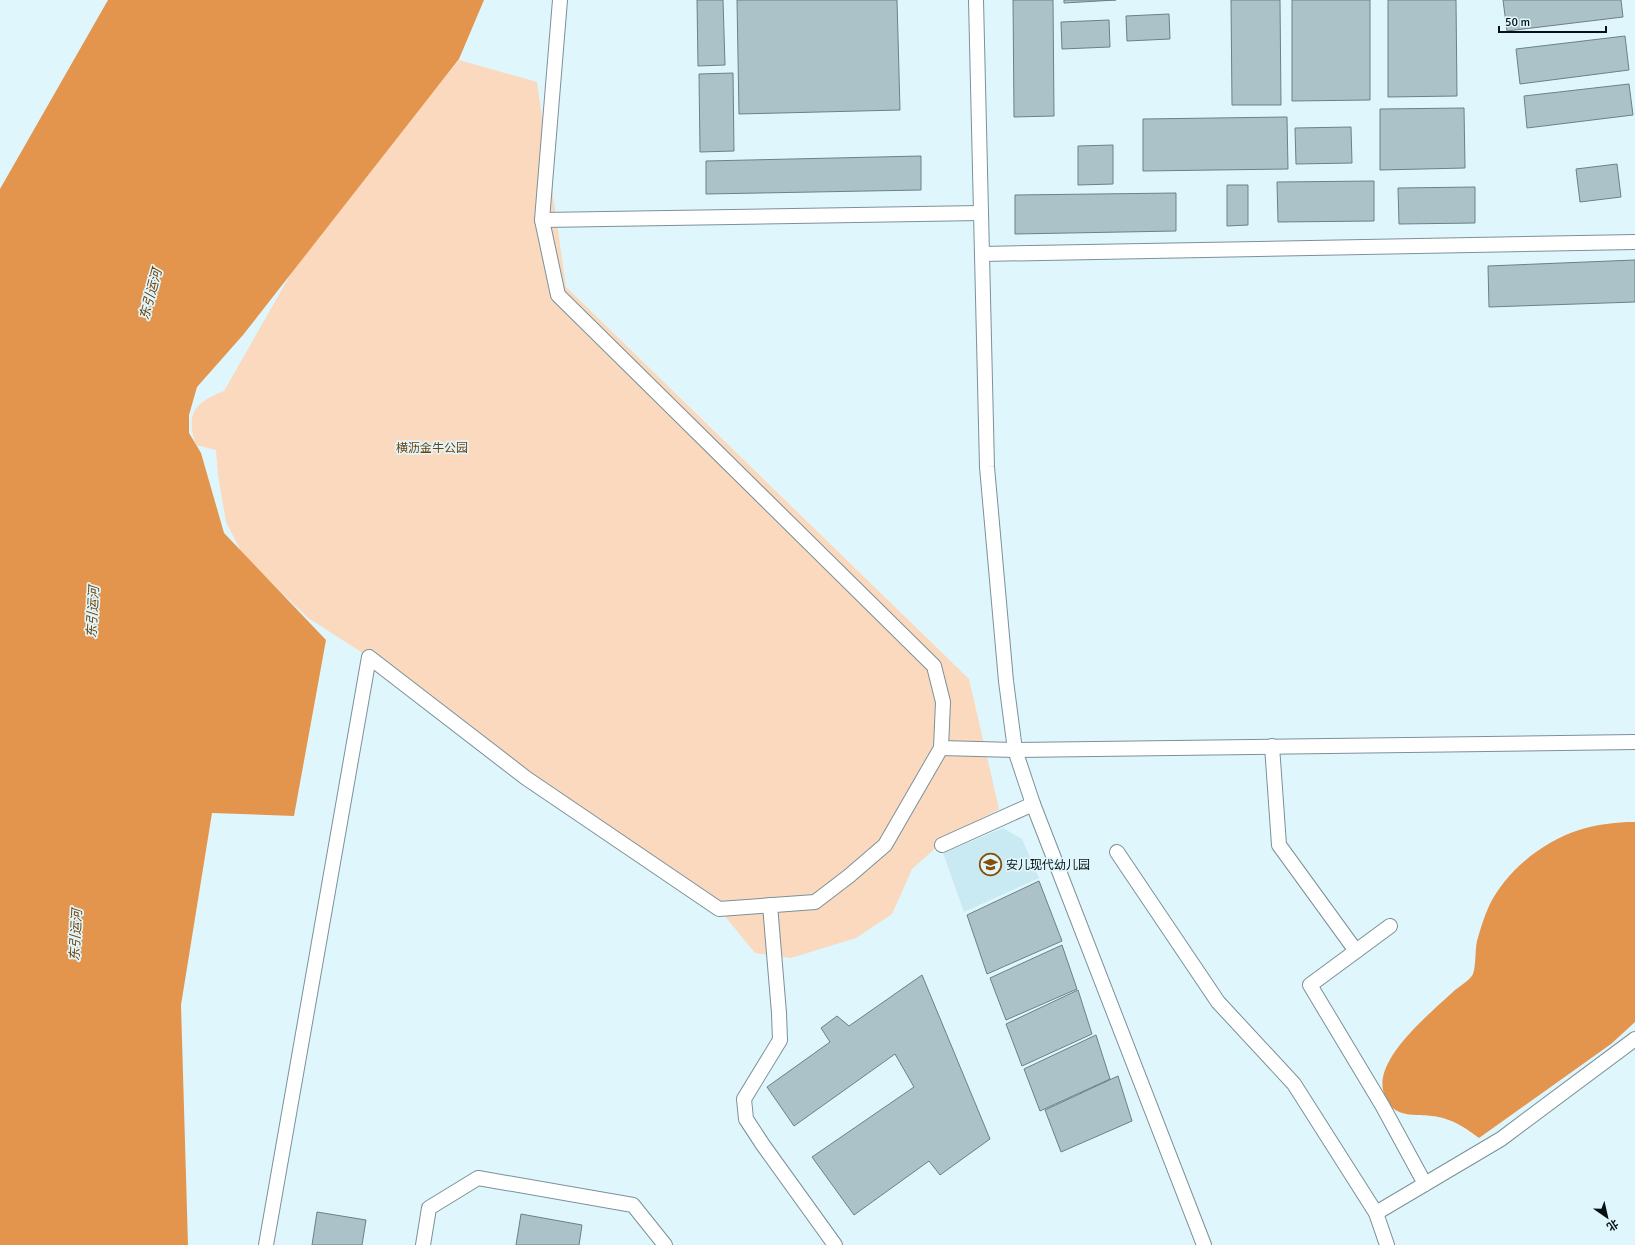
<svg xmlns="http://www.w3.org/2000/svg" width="1635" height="1245" font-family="Signika,'Noto Sans SC',sans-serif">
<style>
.built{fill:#caeaf3}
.green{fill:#fad9be}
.water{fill:#e4954d}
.building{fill:#acc2c9;stroke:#6c8187}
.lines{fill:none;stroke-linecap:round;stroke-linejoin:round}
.minor-casing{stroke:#7c9197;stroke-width:16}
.minor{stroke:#fff;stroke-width:14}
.labels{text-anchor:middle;stroke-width:3.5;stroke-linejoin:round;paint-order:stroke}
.park-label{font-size:12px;fill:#723f04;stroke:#dff6fc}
.poi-label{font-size:12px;fill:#081012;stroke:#dff6fc;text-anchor:start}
.water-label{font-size:13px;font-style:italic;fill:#713e03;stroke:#dff6fc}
</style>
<rect width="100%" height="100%" fill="#dff6fc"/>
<!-- built -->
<path class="built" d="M1003,828L1022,839L1039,878L964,912L943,853Z"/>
<!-- green -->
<path class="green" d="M459,60L537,82L566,287L969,679L999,809L950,835L912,869L892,914L856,938L791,958L755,953L719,909L369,657L308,618L243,555L226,522L218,475L216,450L196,445C185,414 195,402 224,391L305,249Z"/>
<!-- water -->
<g class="water">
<path d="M108,0H484L459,59L243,335L197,387L189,415V433L201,453L224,533L326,640L294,816L212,813L181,1005L188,1245H0V189Z"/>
<path d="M1627,822H1635V1022L1611,1044L1479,1138C1467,1129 1457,1122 1443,1118C1420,1111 1391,1124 1383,1090C1376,1056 1433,1011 1455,990C1460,986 1470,980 1473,974C1476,966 1475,950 1477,941C1480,930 1484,917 1489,906C1506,871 1542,842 1579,830C1595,825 1610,823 1627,822Z"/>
</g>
<!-- building -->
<g class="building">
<path d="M697,0H723L725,65L698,66Z"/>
<path d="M737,0H897L900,110L739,114Z"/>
<path d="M1013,0H1053L1054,116L1014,117Z"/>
<path d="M1064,0H1116L1064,3Z"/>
<path d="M1231,0H1280L1281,105H1232Z"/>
<path d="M1292,0H1370V100L1292,101Z"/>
<path d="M1388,0H1456L1457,96L1388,97Z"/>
<path d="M1503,0H1621L1623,17L1507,31Z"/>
<path d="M1169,14L1170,39L1127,41L1126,16Z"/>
<path d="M1109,20L1110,47L1062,49L1061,22Z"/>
<path d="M1625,36L1629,70L1520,84L1516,49Z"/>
<path d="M733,73L734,151L700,152L699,74Z"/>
<path d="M1629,84L1633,115L1527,128L1524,96Z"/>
<path d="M1464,108L1465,168L1380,170V109Z"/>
<path d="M1287,117L1288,169L1143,171V119Z"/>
<path d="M1351,127L1352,163L1296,164L1295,128Z"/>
<path d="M1113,145V184L1078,185V146Z"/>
<path d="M921,156V190L706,194V161Z"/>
<path d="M1617,164L1621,197L1580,202L1576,169Z"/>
<path d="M1374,181V221L1278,222L1277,182Z"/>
<path d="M1227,185H1248V225L1227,226Z"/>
<path d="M1475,187V223L1399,224L1398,188Z"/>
<path d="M1176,193V231L1015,234V195Z"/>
<path d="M1635,260V302L1489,307L1488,266Z"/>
<path d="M1039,881L1062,941L987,974L967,915Z"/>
<path d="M1062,945L1077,989L1006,1020L990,978Z"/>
<path d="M922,975L990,1139L940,1175L929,1161L854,1215L812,1157L914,1087L895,1054L794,1126L767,1087L830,1042L821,1028L837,1016L849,1026Z"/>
<path d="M1078,990L1092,1034L1022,1066L1006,1024Z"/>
<path d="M1096,1035L1110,1079L1040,1111L1024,1069Z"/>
<path d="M1118,1076L1132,1121L1061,1152L1045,1110Z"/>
<path d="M317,1212L366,1220L362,1245H312Z"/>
<path d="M521,1214L582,1225L579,1245H516Z"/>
</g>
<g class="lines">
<defs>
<g id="minor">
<path d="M976,0L987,467L1006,681L1015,750L1033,804L1204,1245"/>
<path d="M542,220L981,213"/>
<path d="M982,254L1635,242"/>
<path d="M1272,746L1279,845L1356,951"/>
<path d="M941,748L1015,750L1635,742"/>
<path d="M942,845L1033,804"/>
<path d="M1117,852L1218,1002L1294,1084L1376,1213L1387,1245"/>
<path d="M770,905L779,1013L780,1040L744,1099L746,1119L763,1145L835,1245"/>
<path d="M1390,926L1310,985L1382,1105L1425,1184"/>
<path d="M1376,1213L1501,1139L1635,1039"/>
<path d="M266,1245L369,657L526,778L719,909L815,902L849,876L885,845L941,748L943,702L934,666L558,295L542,220L560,0"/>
<path d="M423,1245L429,1208L478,1178L633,1205L665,1245"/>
</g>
</defs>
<!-- minor casing -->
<use href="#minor" class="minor-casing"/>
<!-- minor -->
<use href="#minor" class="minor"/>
</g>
<!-- icons -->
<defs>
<symbol id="school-ring" viewBox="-11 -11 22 22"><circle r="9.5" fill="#dff6fc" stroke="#884d06" stroke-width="1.5"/><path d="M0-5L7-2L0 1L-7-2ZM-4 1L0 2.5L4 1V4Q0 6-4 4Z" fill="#884d06"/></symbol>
</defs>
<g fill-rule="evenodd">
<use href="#school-ring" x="978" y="852" width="25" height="25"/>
</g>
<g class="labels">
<!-- park labels -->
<g class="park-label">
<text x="432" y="452">横沥金牛公园</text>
</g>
<!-- poi labels -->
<g class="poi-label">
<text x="1006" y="869">安儿现代幼儿园</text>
</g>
<!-- water labels -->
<g class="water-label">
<text transform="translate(150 294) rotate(-75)" y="5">东引运河</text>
<text transform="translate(92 612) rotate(-87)" y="5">东引运河</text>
<text transform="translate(75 935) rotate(-87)" y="5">东引运河</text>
</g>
</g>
<!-- north arrow -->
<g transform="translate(1607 1217) rotate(146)" stroke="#dff6fc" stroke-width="3" paint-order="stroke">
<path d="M0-3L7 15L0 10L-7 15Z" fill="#081012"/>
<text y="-6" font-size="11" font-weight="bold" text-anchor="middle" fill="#081012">北</text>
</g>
<!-- scale -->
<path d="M1499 26v6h107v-6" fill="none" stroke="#081012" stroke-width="2"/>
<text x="1505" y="26" font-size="12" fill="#081012" stroke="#dff6fc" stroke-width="3" paint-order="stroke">50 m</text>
</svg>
